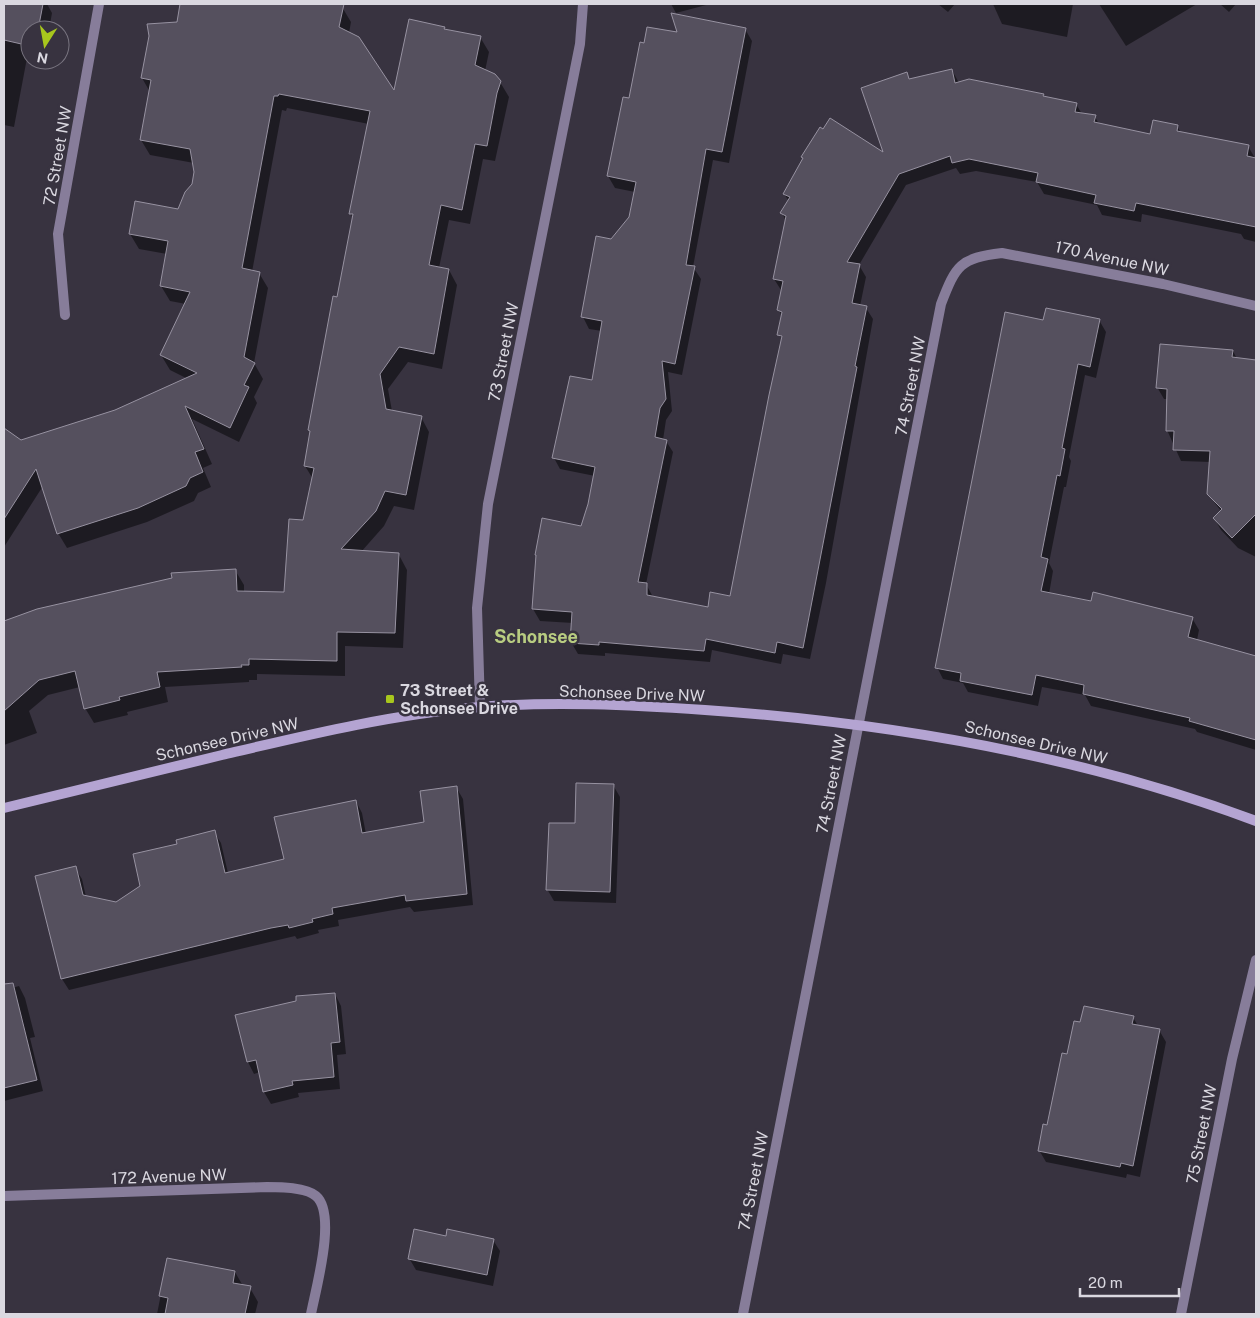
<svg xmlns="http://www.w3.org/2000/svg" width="1260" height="1318" font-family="'Public Sans',sans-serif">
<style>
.shadow{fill:#0007}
.building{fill:#55505e;stroke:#9792a1}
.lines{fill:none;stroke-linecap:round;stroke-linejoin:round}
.street{stroke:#877d9a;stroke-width:10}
.secondary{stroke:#b4a4d2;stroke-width:10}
.poi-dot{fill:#a8c71d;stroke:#383340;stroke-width:2}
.labels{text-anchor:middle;stroke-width:5;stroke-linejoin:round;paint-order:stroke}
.street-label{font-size:16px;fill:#dad8e0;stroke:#383340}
.poi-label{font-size:16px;font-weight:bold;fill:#dad8e0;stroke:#383340;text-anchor:start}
.neighbourhood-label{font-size:18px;font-weight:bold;fill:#b8cc81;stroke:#383340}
</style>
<rect width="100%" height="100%" fill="#383340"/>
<!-- shadow -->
<g class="shadow">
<path d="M4,4H47L52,13L49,30H30V59L27,58L14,127L4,125Z"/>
<path d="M182,4H323L342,7L351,22L349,33L395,93L410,21L480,37L489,52L485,71L500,82L509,97L495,161L483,159L470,224L449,220L439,268L449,270L457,285L442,369L408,362L388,389L392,411L421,417L429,432L414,510L394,506L384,526L361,552L399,555L407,570L403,648L345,646V676L257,674V680H249V682L165,687L168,702L127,712L128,715L94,723L85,708L80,687L48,695L29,711L37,733L4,745V623L37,610L235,570L244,585V592L285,593L304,521L313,479L305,466L311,434L309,430L338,298L353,218L350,213L369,124L287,108L286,111L282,110L252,272L259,273L268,288L254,363L263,379L254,397L257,403L239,442L192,419L212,464L203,468L211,487L198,493L194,501L147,522L67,548L58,533L43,486L4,547V430L21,441L116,411L188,379L170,370L161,355L186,304L170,301L161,286L167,254L139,249L130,234L179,211L193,185L195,172L194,163L150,155L141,140L150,92L142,78L178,23Z"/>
<path d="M671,4H710L676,13Z"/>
<path d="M938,4H955L948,12Z"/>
<path d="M993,4H1073L1067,37L1002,24Z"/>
<path d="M1099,4H1197L1126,46Z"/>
<path d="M1220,4H1236L1229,12Z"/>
<path d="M745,29L752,41L729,163L713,160L693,267L701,279L682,375L668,372L672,411L666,420L663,440L666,441L673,452L646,584L653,597L709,608L731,598L783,341L779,334L782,317L779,310L781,290L774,279L786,221L782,213L789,201L784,194L804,159L802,157L886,155L906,74L910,80L952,70L959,83L1043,95L1045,98L1076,104L1082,114L1095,117L1099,124L1151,135L1177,126L1181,133L1248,146L1256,160V242L1244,239L1241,234L1142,214L1141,222L1102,215L1097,205L1044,194L1037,182L976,171L960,174L956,168L906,185L859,265L866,277L860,306L866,308L873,319L826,583L810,659L783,654L781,664L712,650L710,662L605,653V656L578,654L571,642L573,623L540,621L533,609L582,528L595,476L560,469L554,458L593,382L602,331L589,329L583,317L611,241L630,217L635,192L615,188L608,176L645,44L679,34Z"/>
<path d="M1099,320L1106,332L1096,378L1085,375L1069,457L1071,461L1066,487H1064L1049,563L1053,571L1049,594L1192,618L1199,630L1197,640L1255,657L1256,652V750L1197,732L1195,729L1091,706L1085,695L1042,687L1038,706L968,692L963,683L943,679L937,667L1044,321Z"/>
<path d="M1233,351L1237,359L1256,361V557L1238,548L1221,530L1214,518L1221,511L1208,494L1211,462L1181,461L1167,430L1168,399H1164L1157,387Z"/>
<path d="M613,785L620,797L616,903L554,901L547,889L576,825Z"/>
<path d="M456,787L463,799L473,905L414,912L410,907L338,920L339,926L318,930L319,933L297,939L295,936L69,990L62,979L75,868L82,879L86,897L116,903L142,886L178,844L214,832L221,843L228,873L286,860L356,801L362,813L366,834L425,823Z"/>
<path d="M19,986L25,998L35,1037L30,1038L43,1091L4,1101V990Z"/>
<path d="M335,994L341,1006L346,1054L337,1055L340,1089L298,1093L299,1097L271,1104L264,1092L260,1072L254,1074L248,1062L237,1016Z"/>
<path d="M1133,1017L1138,1026L1159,1030L1166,1042L1140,1177L1127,1174L1126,1178L1046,1162L1039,1150L1068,1055L1081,1023Z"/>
<path d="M447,1237L493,1240L500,1251L493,1286L416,1270L409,1258Z"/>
<path d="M168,1259L235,1272L243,1286L250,1288L258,1302L255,1314H157Z"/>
</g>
<!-- building -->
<g class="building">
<path d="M4,4H43L38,30H30V46L4,40Z"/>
<path d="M180,4H344L339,27L359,37L394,90L409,19L445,27L444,29L481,36L475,65L495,74L501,81L497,93L487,146L475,144L462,210L441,205L429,265L449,269L434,354L399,347L380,374L386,409L422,416L406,495L385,491L376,511L341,549L399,553L395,633L337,632V661L249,659V665H241L242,667L157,672L160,687L119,697L120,700L84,709L75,671L39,680L4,711V621L37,609L172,578L171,573L236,569L237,591L284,592L289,519L303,520L314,468L304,466L310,431L308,430L333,296L337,297L353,214H349L370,111L279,94L278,96H274L242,268L260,272L244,357L255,363L244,385L249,387L230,428L185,406L204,449L195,452L203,472L190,478L186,486L138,508L57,534L36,469L4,519V428L21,440L115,410L197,373L160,355L190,292L160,286L168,241L129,234L135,201L178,209L185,192L192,184L194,172L190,149L140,140L151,80L141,78L149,36L147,24L177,22Z"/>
<path d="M671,13L746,28L722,152L706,149L686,265L695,266L675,364L662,361L666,399L660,408L655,437L667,440L638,582L647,583V595L708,607L710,592L730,596L769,395L782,336L777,335L782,312L777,310L783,281L773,279L786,216L780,213L790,197L783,194L803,158L801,157L820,127L823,129L830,118L883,152L861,88L907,72L909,79L952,69L955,83L969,79L1044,94L1043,96L1077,103L1075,112L1096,115L1094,122L1150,134L1153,120L1178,125L1177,131L1249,145L1247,156L1256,158V227L1136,203L1134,211L1094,203L1096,195L1036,182L1038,173L969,159L952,163L950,156L899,174L847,262L860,264L852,303L867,306L855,366L857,367L803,648L777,642L775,653L706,639L704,651L599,642V645L570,643L572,612L532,609L536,555H535L542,518L581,526L588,504L595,467L552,458L570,376L592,380L602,321L581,317L596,236L611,239L629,217L636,182L607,176L623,97L629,98L640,42L644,43L647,27L677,32Z"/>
<path d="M1046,308L1100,319L1090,367L1078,364L1062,448L1065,449L1060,476L1057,475L1041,557L1048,559L1041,591L1091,601L1093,592L1193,617L1188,637L1256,656V740L1189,721L1190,718L1083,694L1084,685L1036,675L1032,695L960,681L961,673L935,668L1005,312L1043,320Z"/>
<path d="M1160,344L1233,350L1232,357L1256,360V514L1232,538L1213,518L1222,509L1207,494L1210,451L1173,450L1174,431H1166L1167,389L1156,388Z"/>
<path d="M576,783L614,784L610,892L546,890L549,823H575Z"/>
<path d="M457,786L467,894L406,901L405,895L332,908L333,914L312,919L313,922L289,928L288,925L271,928L61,979L35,876L76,866L83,895L116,902L140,886L133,854L177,844L176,840L215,830L225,873L284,859L274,817L356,800L362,833L424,822L420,791Z"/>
<path d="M13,983L37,1080L4,1088V984Z"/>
<path d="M335,993L340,1042L331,1043L334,1077L292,1081L293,1085L263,1092L256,1060L247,1062L235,1015L296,1001V996Z"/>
<path d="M1084,1006L1134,1016L1132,1024L1160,1029L1133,1166L1121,1163L1120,1167L1038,1151L1043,1124L1047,1125L1062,1053L1067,1054L1074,1021L1080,1022Z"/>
<path d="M414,1229L446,1236L447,1229L494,1239L487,1275L408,1259Z"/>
<path d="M167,1258L235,1271L233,1283L251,1286L245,1314H165L168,1298L159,1296Z"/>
</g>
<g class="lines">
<!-- street -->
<g class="street">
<path d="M65,315L58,234L99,4"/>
<path d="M480,707L477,608L488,504L580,44L583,4"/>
<path d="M4,1196L267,1187C280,1187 306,1187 316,1196C337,1214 316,1288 311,1314"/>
<path d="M743,1314L941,304C956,265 960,258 1002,253L1163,284L1256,306"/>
<path d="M1181,1314L1232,1059L1256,960"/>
</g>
<!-- secondary -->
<path class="secondary" d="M4,808C76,790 149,773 222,755C307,735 393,714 480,707C555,701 631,705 705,710C892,723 1080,755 1256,821"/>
</g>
<!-- markers -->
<rect class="poi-dot" x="385" y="694" width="10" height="10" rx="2.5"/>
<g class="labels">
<!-- street labels -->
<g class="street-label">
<text transform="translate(57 156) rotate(-80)" y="6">72 Street NW</text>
<text transform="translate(1112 258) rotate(12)" y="6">170 Avenue NW</text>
<text transform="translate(503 352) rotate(-79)" y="6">73 Street NW</text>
<text transform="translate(910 386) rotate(-79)" y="6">74 Street NW</text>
<text transform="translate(632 693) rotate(2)" y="6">Schonsee Drive NW</text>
<text transform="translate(227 739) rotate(-13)" y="6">Schonsee Drive NW</text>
<text transform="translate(1036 742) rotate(13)" y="6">Schonsee Drive NW</text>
<text transform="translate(831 784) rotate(-79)" y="6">74 Street NW</text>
<text transform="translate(1201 1134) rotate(-79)" y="6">75 Street NW</text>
<text transform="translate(169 1176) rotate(-2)" y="6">172 Avenue NW</text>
<text transform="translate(753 1181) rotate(-79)" y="6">74 Street NW</text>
</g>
<!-- poi labels -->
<g class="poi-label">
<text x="400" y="696">73 Street &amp;<tspan x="400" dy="18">Schonsee Drive</tspan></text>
</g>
<!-- neighbourhood labels -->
<g class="neighbourhood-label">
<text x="536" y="643">Schonsee</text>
</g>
</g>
<!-- border -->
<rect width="1260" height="1318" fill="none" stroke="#dad8e0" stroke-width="10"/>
<!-- north arrow -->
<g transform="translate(45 45) rotate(191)"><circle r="24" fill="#383340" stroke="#797580"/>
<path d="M0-4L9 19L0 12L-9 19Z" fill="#a8c71d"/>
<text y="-8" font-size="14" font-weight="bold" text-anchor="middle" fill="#dad8e0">N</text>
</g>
<!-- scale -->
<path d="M1080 1288v8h99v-8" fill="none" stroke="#dad8e0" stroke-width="2.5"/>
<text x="1088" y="1288" font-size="15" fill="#dad8e0" stroke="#383340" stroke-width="4" paint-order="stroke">20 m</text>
</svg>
